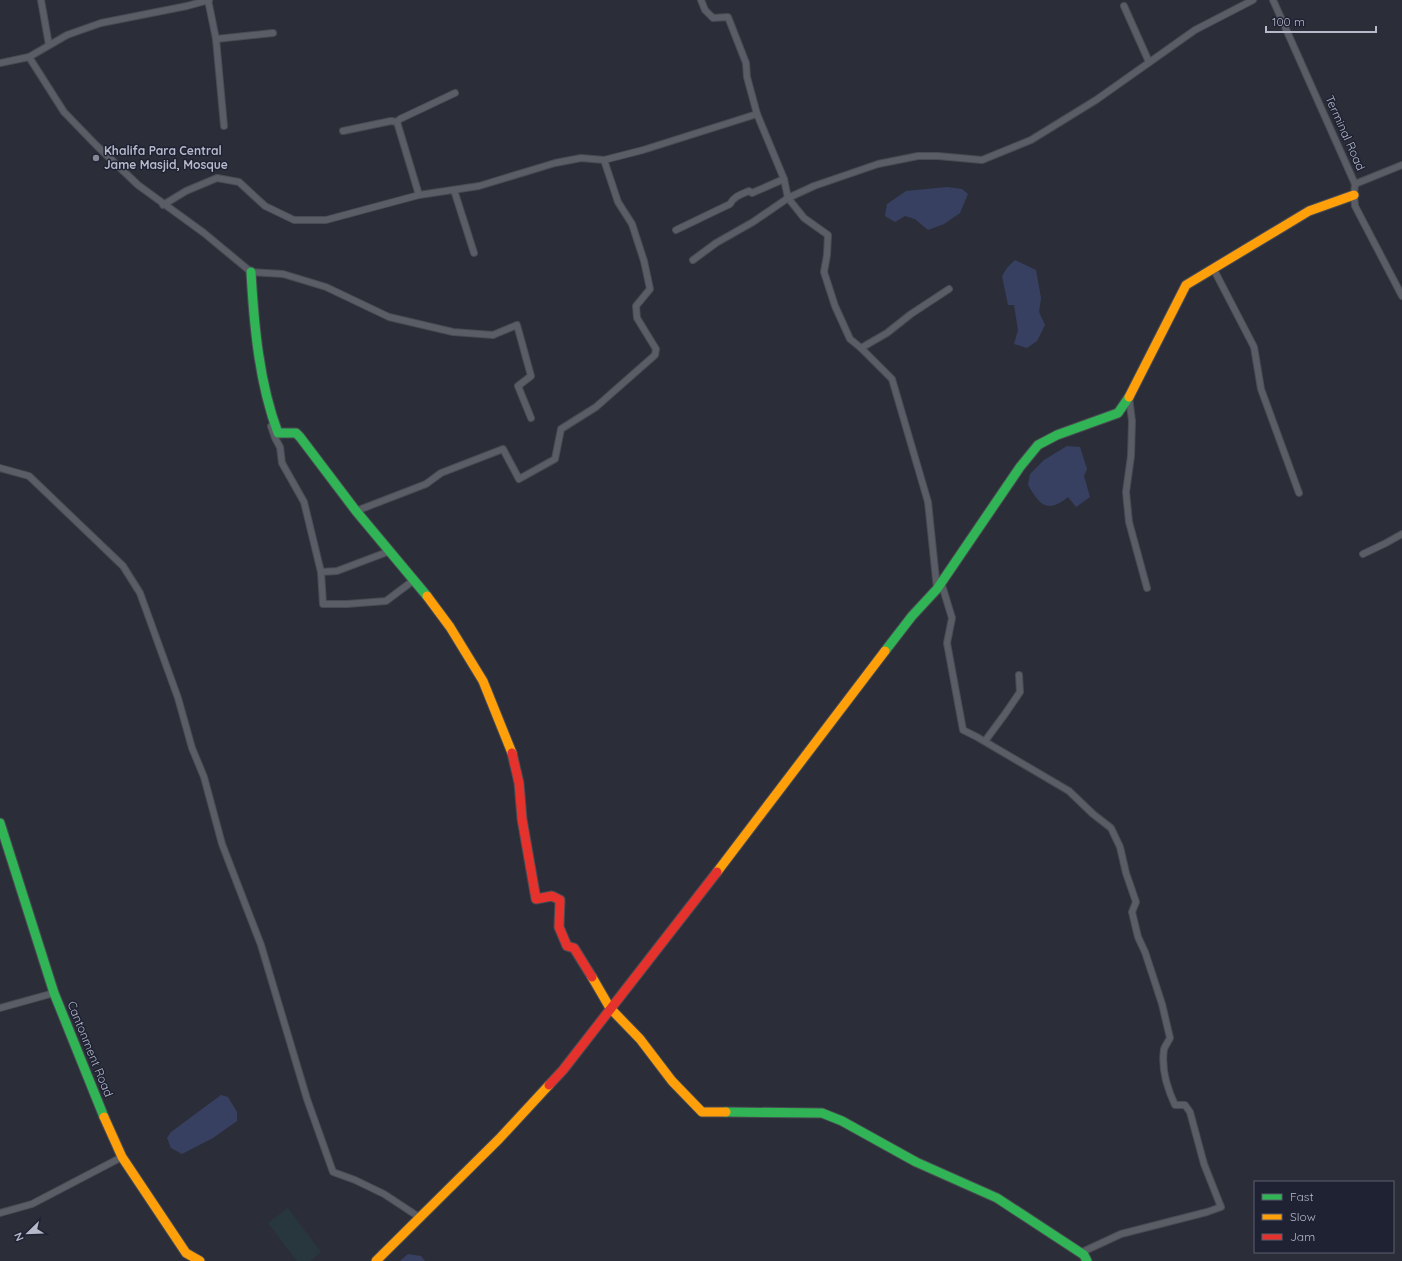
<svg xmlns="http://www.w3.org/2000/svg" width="1402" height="1261" font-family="Quicksand,sans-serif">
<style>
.green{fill:#28363e}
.water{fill:#384061}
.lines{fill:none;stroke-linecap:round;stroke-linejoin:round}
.street-casing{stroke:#494b52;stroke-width:8}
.fast-casing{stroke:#494b52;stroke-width:11}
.slow-casing{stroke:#494b52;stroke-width:11}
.jam-casing{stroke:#494b52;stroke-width:11}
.street{stroke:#5b5d66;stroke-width:6}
.fast{stroke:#30b455;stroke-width:9}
.slow{stroke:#ff9f0a;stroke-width:9}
.jam{stroke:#e5322d;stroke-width:9}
.poi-dot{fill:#858896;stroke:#1e2233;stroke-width:1.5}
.labels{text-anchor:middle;stroke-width:3;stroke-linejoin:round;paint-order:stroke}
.street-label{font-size:12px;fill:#b5b9c9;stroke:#1e2233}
.poi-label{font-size:12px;font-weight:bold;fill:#b5b9c9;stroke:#1e2233;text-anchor:start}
</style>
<rect width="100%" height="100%" fill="#2b2e38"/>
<!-- green -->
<path class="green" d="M288,1208L321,1252L310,1261H297L268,1223Z"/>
<!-- water -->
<g class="water">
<path d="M947,187L962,189L968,194L960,213L944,224L928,230L915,219L905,216L895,222L885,216L887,204L906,191Z"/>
<path d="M1015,260L1036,270L1041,298L1039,312L1045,325L1037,341L1027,348L1014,344L1018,330L1014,305H1008L1002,276L1007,268Z"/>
<path d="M1067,446L1080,447L1087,469L1084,476L1090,497L1076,507L1068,497C1047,514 1040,505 1028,485L1030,474L1044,460Z"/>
<path d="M221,1095L228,1097L237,1112V1121L213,1138L182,1154L171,1148L167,1138L171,1132Z"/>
<path d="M408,1254L421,1256L425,1261H400Z"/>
</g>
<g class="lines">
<defs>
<g id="street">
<path d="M41,0L49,45"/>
<path d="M208,0L216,39L224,126"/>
<path d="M701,0L705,10L713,18L728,17L746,63L747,77L757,114L784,179L788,198L804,218L828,235L827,255L824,272L835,306L850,339L861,348L892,379L928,502L937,589"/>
<path d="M1273,0L1355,184L1354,195L1355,206L1402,296"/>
<path d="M1124,6L1149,62"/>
<path d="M216,39L273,33"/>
<path d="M29,57L64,112L96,145L138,185L204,233L251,272L283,274L326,287L389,317L453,332L493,335L517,325L531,376L518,386L531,418"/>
<path d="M0,63L29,57L67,35L101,23L187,6L209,0"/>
<path d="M343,131L391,121L397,122"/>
<path d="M1355,184L1402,165"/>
<path d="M454,190L474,253"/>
<path d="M419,195L397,122L400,119L455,93"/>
<path d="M163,205L186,191L217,178L239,182L265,206L294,220H326L419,195L479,186L555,163L581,158L604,160L643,150L757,114"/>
<path d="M676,230L730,204C734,196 742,194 749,191L752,193L784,179"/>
<path d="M693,260L716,243L753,222L788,198L814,186L878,164L918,156H938L982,160L1031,140L1096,100L1195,30L1253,0"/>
<path d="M1213,268L1254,347L1261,389L1299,493"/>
<path d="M861,348L887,333L911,314L949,289"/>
<path d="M1129,397L1132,421L1131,456L1126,492L1129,522L1147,588"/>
<path d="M274,424L271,426L275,438L280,447L282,463L304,502L321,572"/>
<path d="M0,468L29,476L123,566L140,593L178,698L192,748L204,777L222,844L261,945L307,1099L333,1172L355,1180L384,1194L419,1217"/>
<path d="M356,511L426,484L441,473L503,449L519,479L555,459L561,429L596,407L655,355L656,349L637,318L636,306L650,289L644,261L632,224L618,202L604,160"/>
<path d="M390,551L337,571L321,572L323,604H347L386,601L414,580"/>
<path d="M1363,554L1386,543L1402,534"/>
<path d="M941,582L952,618L947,643L963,730L977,737L1069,791L1093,814L1111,828L1120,847L1126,873L1136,902L1132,912L1138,937L1145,952L1162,1004L1170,1038C1168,1042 1165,1046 1164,1049C1161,1068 1167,1088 1175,1105H1185L1190,1112L1204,1164L1221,1207L1207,1212L1121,1234L1080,1253"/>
<path d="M985,741L1005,714L1020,692L1019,675"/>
<path d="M0,1008L54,993"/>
<path d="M0,1213L32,1204L122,1157"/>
</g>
<g id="fast">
<path d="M251,272C254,325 259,383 278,433H296L300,437L356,511L427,596"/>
<path d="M885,651L912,616L937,589L1020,467L1038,445L1057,435L1118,413L1129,397"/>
<path d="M0,823L54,993L104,1117"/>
<path d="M726,1112L822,1113L842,1121L916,1162L997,1198L1084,1255L1087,1261"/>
</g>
<g id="slow">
<path d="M1129,397L1186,285L1309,211L1354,195"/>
<path d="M427,596L450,627L483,681L512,753"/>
<path d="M717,872L885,651"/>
<path d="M592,977L610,1008L640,1039L672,1081L702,1112H726"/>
<path d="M104,1117L122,1157L186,1253L200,1261"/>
<path d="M376,1261L499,1139L549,1085"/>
</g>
<g id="jam">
<path d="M512,753L519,783L522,819L536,899L552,896L560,900L559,927L567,946L574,948L592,977"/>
<path d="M549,1085L563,1070L717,872"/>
</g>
</defs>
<!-- street casing -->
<use href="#street" class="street-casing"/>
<!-- fast casing -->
<use href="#fast" class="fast-casing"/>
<!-- slow casing -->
<use href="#slow" class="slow-casing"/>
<!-- jam casing -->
<use href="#jam" class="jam-casing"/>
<!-- street -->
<use href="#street" class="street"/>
<!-- fast -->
<use href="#fast" class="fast"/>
<!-- slow -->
<use href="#slow" class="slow"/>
<!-- jam -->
<use href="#jam" class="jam"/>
</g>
<!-- markers -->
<circle class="poi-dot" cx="96" cy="158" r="4"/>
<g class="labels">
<!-- street labels -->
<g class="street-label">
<text transform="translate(1345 133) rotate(66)" y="4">Terminal Road</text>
<text transform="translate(90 1049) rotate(68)" y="4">Cantonment Road</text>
</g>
<!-- poi labels -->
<g class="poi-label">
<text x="104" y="155">Khalifa Para Central<tspan x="104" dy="14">Jame Masjid, Mosque</tspan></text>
</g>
</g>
<!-- legend -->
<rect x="1254" y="1181" width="140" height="72" fill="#1e2233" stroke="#5a5e6f"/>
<rect x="1262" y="1194" width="20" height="6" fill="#30b455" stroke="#5a5e6f"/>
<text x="1290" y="1201" font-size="12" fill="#b5b9c9">Fast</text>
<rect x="1262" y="1214" width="20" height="6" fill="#ff9f0a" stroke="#5a5e6f"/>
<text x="1290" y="1221" font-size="12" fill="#b5b9c9">Slow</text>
<rect x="1262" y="1234" width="20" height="6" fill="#e5322d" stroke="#5a5e6f"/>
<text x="1290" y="1241" font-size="12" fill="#b5b9c9">Jam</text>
<!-- north arrow -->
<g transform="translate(28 1233) rotate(247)" stroke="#1e2233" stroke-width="3" paint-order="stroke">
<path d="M0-3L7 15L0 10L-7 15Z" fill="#b5b9c9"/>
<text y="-6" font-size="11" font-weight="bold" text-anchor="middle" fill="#b5b9c9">N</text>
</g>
<!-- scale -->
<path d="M1266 26v6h110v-6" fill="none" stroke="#b5b9c9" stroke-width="2"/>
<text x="1272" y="26" font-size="12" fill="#b5b9c9" stroke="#1e2233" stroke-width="3" paint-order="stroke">100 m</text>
</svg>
